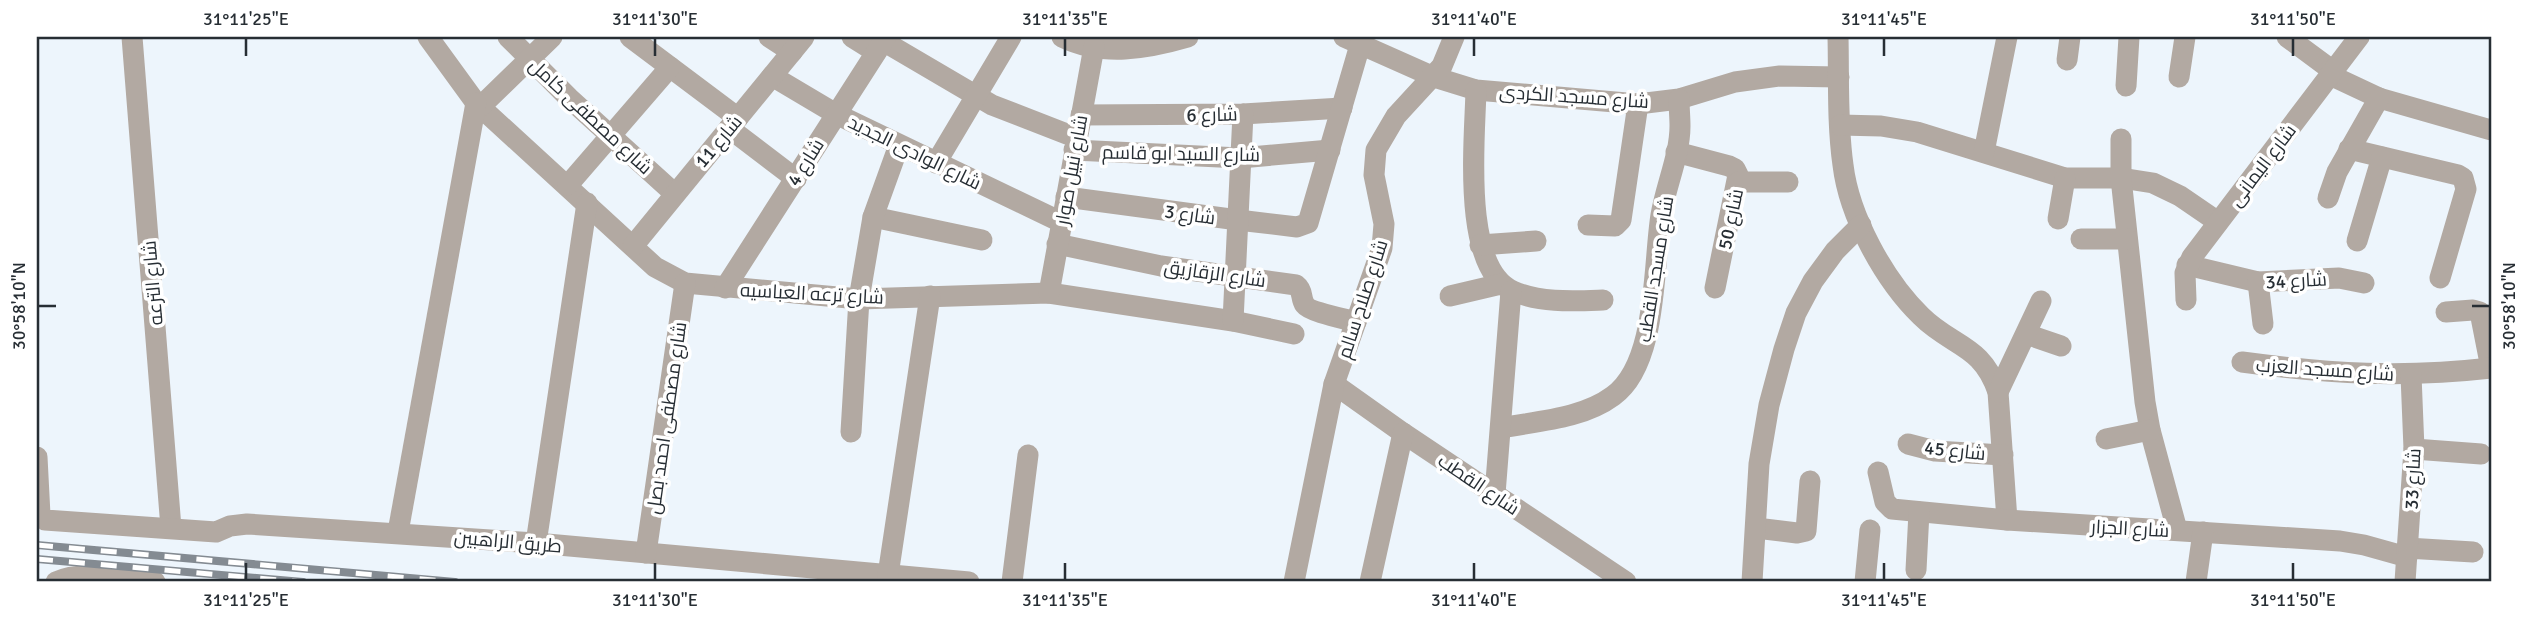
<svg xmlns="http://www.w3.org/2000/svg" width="2528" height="619" font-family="Signika,Cairo,sans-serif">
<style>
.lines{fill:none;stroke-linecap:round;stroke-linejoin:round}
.minor{stroke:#b2a9a2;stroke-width:21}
.rail-casing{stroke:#848b92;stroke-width:8}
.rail{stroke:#fff;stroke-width:5;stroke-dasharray:16;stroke-linecap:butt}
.ticks{fill:none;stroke:#272e34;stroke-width:2.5}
.labels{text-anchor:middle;stroke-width:7;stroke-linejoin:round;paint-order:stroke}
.street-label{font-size:19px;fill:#272e34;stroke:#fff}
.neatline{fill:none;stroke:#272e34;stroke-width:2.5}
.ticks-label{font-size:18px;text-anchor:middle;fill:#272e34}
</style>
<rect width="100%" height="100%" fill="#edf5fc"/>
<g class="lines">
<!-- minor -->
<g class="minor">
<path d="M132,37L171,528"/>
<path d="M428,37L476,103L655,267L685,283L859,299L1049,293L1233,321L1294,334"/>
<path d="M508,37L569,98L675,194"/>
<path d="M630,37L738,118"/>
<path d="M769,37L792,52"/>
<path d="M852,37L876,52"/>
<path d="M1062,37C1103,57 1147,49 1188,37"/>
<path d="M1344,37L1434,77L1476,90L1638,104L1679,99L1735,82L1780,76L1839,77"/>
<path d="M1838,37C1839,79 1837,123 1843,165C1849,216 1884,280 1921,316C1952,347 1982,344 1998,392L2007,520"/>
<path d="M2287,37L2333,71"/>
<path d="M883,41L992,105L1077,138"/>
<path d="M2067,60L2070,37"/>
<path d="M2330,75L2379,98L2491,130"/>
<path d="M772,76L836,114L1061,222"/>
<path d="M2179,77L2185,37"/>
<path d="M2126,86L2129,37"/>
<path d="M1476,90C1475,138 1461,268 1513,291C1540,303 1574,301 1603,300"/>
<path d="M480,107L552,37"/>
<path d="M1081,115L1243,114L1342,108"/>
<path d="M1840,125L1881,126L1917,132L2065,178H2121L2153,183L2180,196L2218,222"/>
<path d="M729,128L796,179"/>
<path d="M2121,139V178L2145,402L2150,430L2177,530"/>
<path d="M2349,149L2458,175L2463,178L2466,189L2440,278"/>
<path d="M1074,150L1240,158L1330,150"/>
<path d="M1676,152L1729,166L1735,169L1738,175L1715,288"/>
<path d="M1984,152L2007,37"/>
<path d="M936,163L1011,37"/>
<path d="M1738,182H1788"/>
<path d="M568,185L670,67"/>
<path d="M1066,197L1238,220L1297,227L1308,223L1360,45"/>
<path d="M2328,198L2337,172L2379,98"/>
<path d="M873,217L982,240"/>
<path d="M2058,219L2065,178"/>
<path d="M1588,225L1615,226L1621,220L1638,104"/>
<path d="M2081,239H2127"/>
<path d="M2357,241L2382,157"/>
<path d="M1057,244L1161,266L1296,285C1304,291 1300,298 1305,305C1310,312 1346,319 1356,322"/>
<path d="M1480,245L1536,241"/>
<path d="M633,246L804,37"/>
<path d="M2187,265L2258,282L2339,278L2364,283"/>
<path d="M2258,282L2263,324"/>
<path d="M725,288L886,37"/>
<path d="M1049,293L1094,47"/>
<path d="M1450,296L1501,284"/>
<path d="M2186,300L2185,273L2192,257L2359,37"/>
<path d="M2446,312L2473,310L2480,312L2491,368"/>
<path d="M1233,321L1243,114"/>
<path d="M2026,334L2061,346"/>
<path d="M2242,362C2331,374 2402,378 2491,368"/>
<path d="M1334,384L1403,433L1626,582"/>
<path d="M1998,392L2041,301"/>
<path d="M1501,428C1537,421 1582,419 1613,396C1658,364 1653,265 1661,215C1666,185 1680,155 1680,126C1680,117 1679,108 1679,99"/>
<path d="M851,432L859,299L873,217L899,145"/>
<path d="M2106,439L2150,430"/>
<path d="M1908,444L1935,451L2003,455"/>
<path d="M2414,449L2481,454"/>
<path d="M37,457L40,515L45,520L216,532L230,526L247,524L536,543L969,582"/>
<path d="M1878,472L1885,502L1892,509L2007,520L2340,541L2364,545L2407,557"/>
<path d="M1495,494L1511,291"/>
<path d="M1756,528L1797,533L1806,531L1810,481"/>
<path d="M398,532L476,103"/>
<path d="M536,543L587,203"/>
<path d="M2407,548L2473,552"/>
<path d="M646,553L685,283"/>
<path d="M1916,570L1919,512"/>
<path d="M888,575L930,296"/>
<path d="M56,582C82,569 126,580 155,582"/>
<path d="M1012,582L1028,455"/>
<path d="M1294,582L1334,384L1382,248L1384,224L1374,175L1376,150L1396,116L1442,66L1454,37"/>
<path d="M1370,582L1403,433"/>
<path d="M1752,582L1759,464L1769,405L1784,349L1796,313L1813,281L1835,251L1861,225"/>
<path d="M1865,582L1870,530"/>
<path d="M2196,582L2203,532"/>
<path d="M2405,582L2414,449L2411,375"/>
</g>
<defs>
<g id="rail">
<path d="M37,545L455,582"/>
<path d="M37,559L303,582"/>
</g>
</defs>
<!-- rail casing -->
<use href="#rail" class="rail-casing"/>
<!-- rail -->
<use href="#rail" class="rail"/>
</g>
<!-- ticks -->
<path class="ticks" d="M246,38V56M655,38V56M1065,38V56M1474,38V56M1884,38V56M2293,38V56M38,306H56M2472,306H2490M246,563V580M655,563V580M1065,563V580M1474,563V580M1884,563V580M2293,563V580"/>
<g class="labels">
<!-- street labels -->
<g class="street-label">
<text transform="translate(1574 96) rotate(4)" y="7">شارع مسجد الكردى</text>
<text transform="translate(1212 114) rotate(-1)" y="7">شارع 6</text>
<text transform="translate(591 116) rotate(43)" y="7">شارع مصطفى كامل</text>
<text transform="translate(718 141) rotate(-50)" y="7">شارع 11</text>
<text transform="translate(915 152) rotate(26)" y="7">شارع الوادى الجديد</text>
<text transform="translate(1181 153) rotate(1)" y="7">شارع السيد ابو قاسم</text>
<text transform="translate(805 162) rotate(-58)" y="7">شارع 4</text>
<text transform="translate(2262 165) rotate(-53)" y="7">شارع اليمانى</text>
<text transform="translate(1071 170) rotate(-80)" y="7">شارع نبيل صوار</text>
<text transform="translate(1190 214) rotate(8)" y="7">شارع 3</text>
<text transform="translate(1730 219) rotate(-78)" y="7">شارع 50</text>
<text transform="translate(1655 269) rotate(-81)" y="7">شارع مسجد القطب</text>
<text transform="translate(1215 273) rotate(8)" y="7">شارع الزقازيق</text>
<text transform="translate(2296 280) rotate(-3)" y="7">شارع 34</text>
<text transform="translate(152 283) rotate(-95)" y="7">شارع الترعه</text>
<text transform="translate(812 293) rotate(3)" y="7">شارع ترعه العباسيه</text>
<text transform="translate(1362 299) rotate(-72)" y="7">شارع صلاح سالم</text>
<text transform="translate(2325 369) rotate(4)" y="7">شارع مسجد العزب</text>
<text transform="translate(666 418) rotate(-82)" y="7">شارع مصطفى احمد بصل</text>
<text transform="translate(1955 450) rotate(6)" y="7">شارع 45</text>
<text transform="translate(2412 479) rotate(-87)" y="7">شارع 33</text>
<text transform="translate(1479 484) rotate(34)" y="7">شارع القطب</text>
<text transform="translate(2130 528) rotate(3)" y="7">شارع الجزار</text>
<text transform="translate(508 541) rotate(5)" y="7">طريق الراهبين</text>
</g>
</g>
<!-- border -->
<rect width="2528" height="619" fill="none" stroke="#ffffff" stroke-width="77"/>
<rect x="38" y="38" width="2452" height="542" class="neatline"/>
<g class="ticks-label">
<text x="246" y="25">31°11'25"E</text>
<text x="655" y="25">31°11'30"E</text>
<text x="1065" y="25">31°11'35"E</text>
<text x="1474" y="25">31°11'40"E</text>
<text x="1884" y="25">31°11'45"E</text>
<text x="2293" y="25">31°11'50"E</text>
<text transform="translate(19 306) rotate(-90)" y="6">30°58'10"N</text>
<text transform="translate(2509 306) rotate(-90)" y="6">30°58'10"N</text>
<text x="246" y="606">31°11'25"E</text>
<text x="655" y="606">31°11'30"E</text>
<text x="1065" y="606">31°11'35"E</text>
<text x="1474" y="606">31°11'40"E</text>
<text x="1884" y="606">31°11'45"E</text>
<text x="2293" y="606">31°11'50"E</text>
</g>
</svg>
